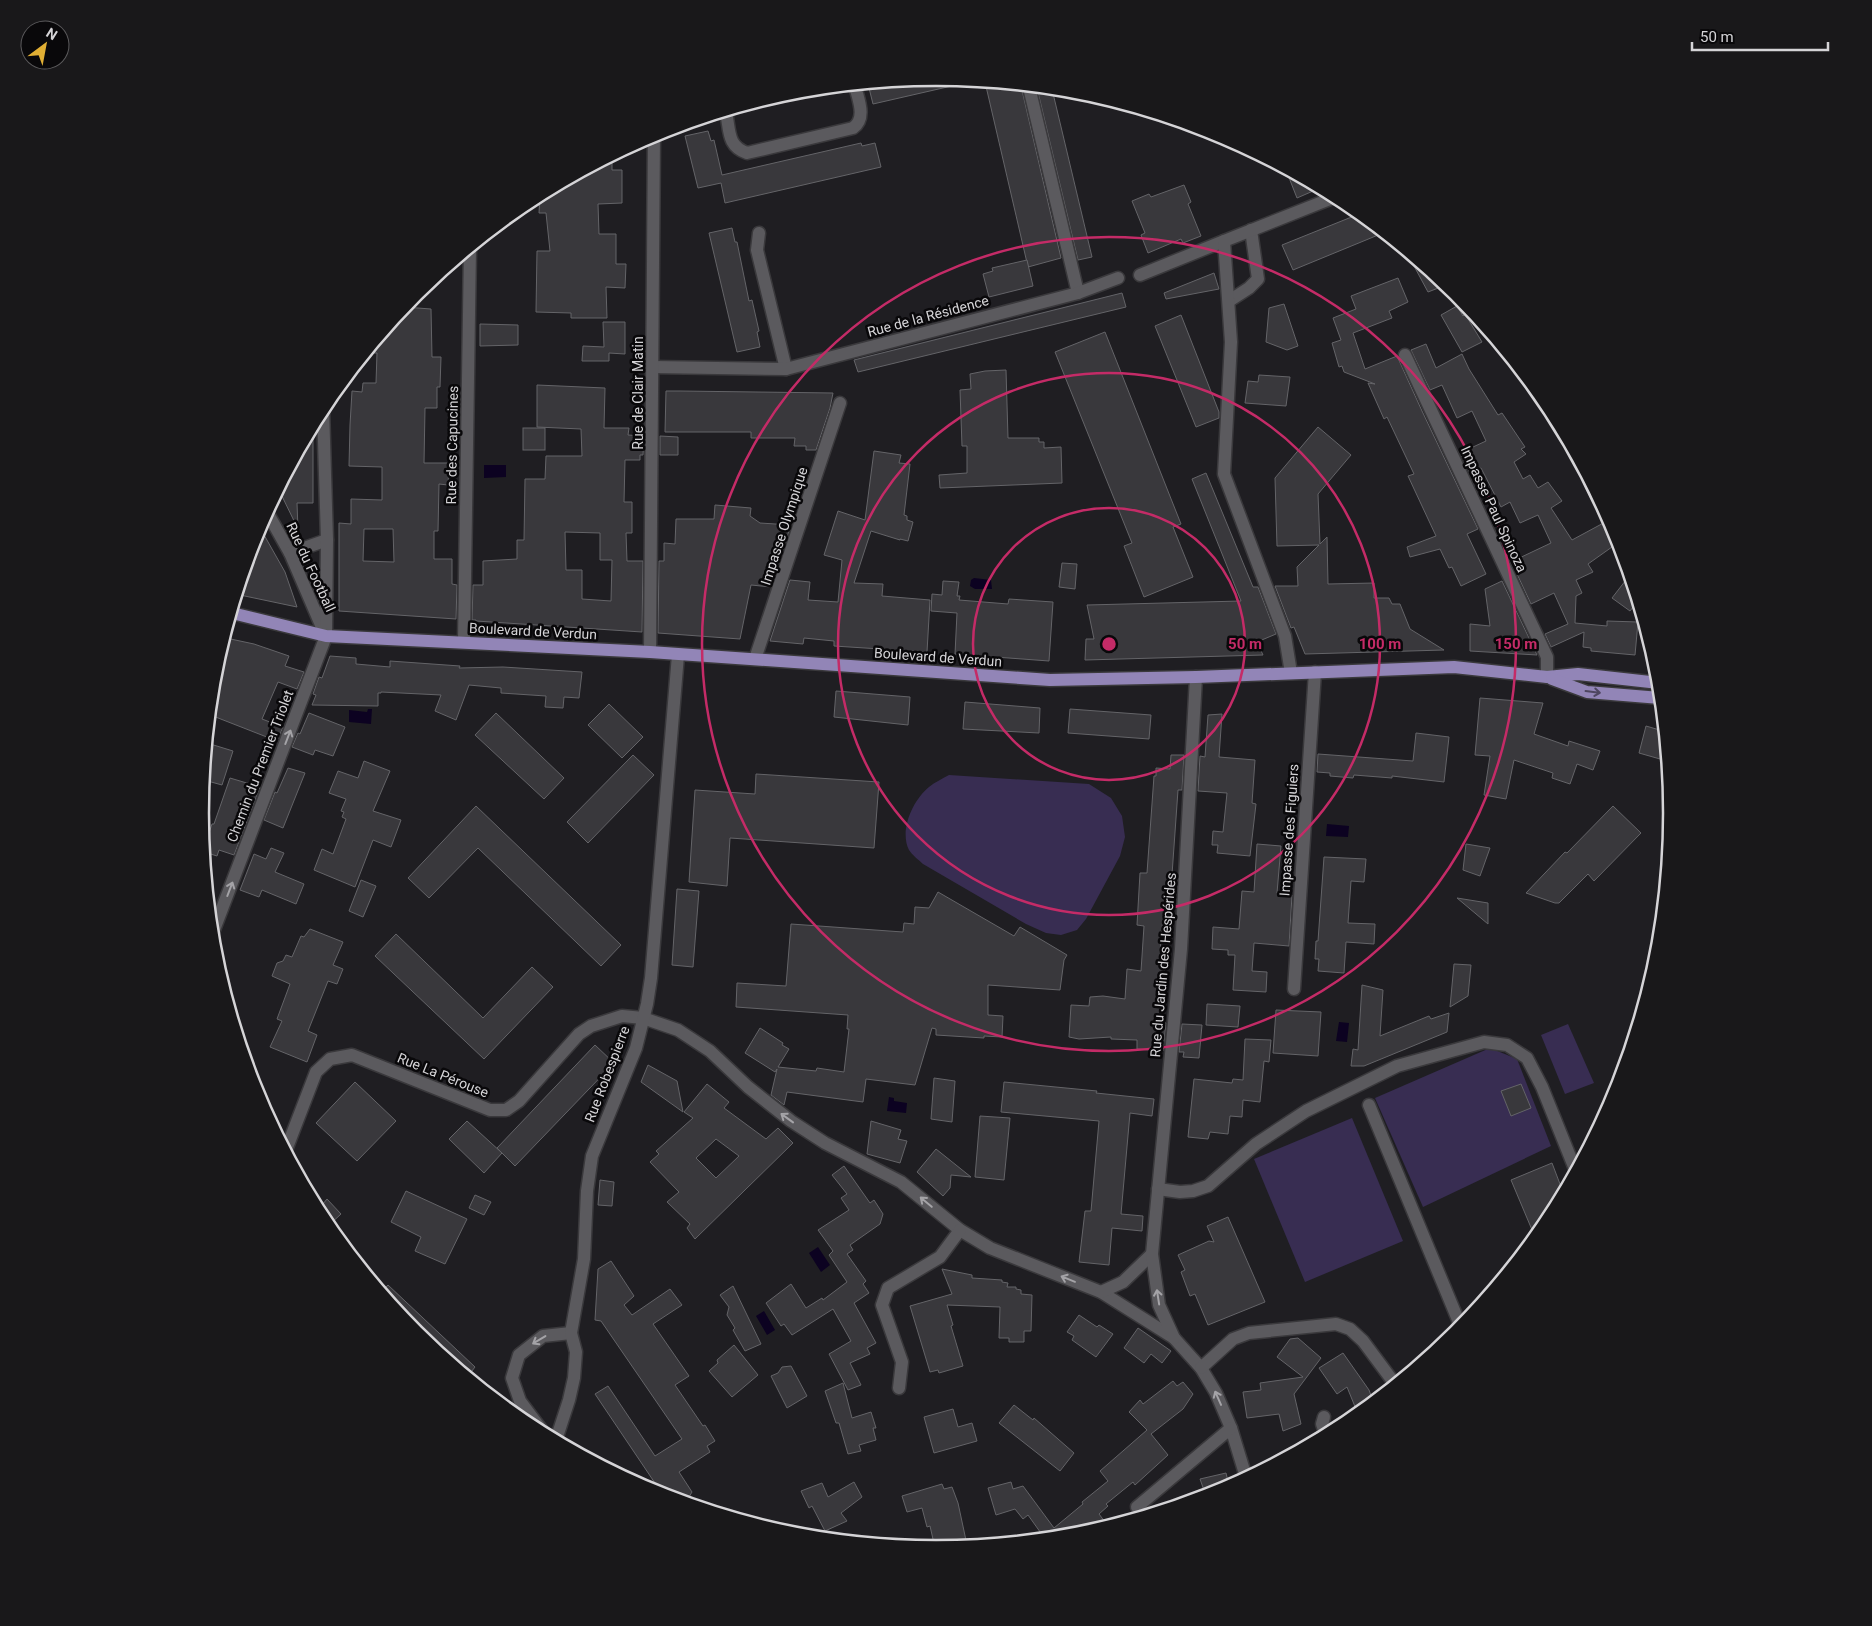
<svg xmlns="http://www.w3.org/2000/svg" width="1872" height="1626" font-family="Roboto,sans-serif">
<style>
.green{fill:#382d52}
.water{fill:#0c0221}
.building{fill:#39383c;stroke:#646468;fill-rule:evenodd}
.lines{fill:none;stroke-linecap:round;stroke-linejoin:round}
.minor-casing{stroke:#3a393c;stroke-width:15}
.major-casing{stroke:#3a393c;stroke-width:15}
.minor{stroke:#5b5a5e;stroke-width:12}
.major{stroke:#9285b7;stroke-width:12}
.oneway{stroke:#4e4660}
.oneway2{stroke:#a4a3a7}
.ring{fill:none;stroke:#c42b67;stroke-width:2.5}
.labels{text-anchor:middle;stroke-width:5;stroke-linejoin:round;paint-order:stroke}
.street-label{font-size:14px;fill:#d5d4d7;stroke:#09080a}
.rim{fill:none;stroke:#d5d4d7;stroke-width:2.5}
.centre{fill:#c42b67;stroke:#09080a;stroke-width:2.5}
.ring-label{font-size:15px;text-anchor:middle;font-weight:bold;fill:#c42b67;stroke:#09080a;stroke-width:5;stroke-linejoin:round;paint-order:stroke}
</style>
<rect width="100%" height="100%" fill="#1f1e22"/>
<!-- green -->
<g class="green">
<path d="M949,775L1089,784L1111,798L1122,816L1125,837L1120,856L1086,919L1077,930L1061,935L1046,933L1026,924L923,864C919,860 912,855 909,850C899,830 913,800 929,787C935,782 942,779 949,775Z"/>
<path d="M1568,1024L1594,1083L1565,1094L1541,1035Z"/>
<path d="M1490,1048L1517,1059L1551,1146L1423,1207L1375,1098Z"/>
<path d="M1352,1118L1403,1241L1305,1282L1254,1159Z"/>
</g>
<!-- water -->
<g class="water">
<path d="M484,465H506V477L484,478Z"/>
<path d="M974,578L991,580L992,589H975L970,586L971,580Z"/>
<path d="M368,709H372L371,724L349,722V710L367,712Z"/>
<path d="M1327,824L1349,826L1348,837L1326,836Z"/>
<path d="M1339,1022L1349,1023L1347,1042L1336,1041Z"/>
<path d="M889,1097L894,1098V1101L907,1103L906,1113L887,1111Z"/>
<path d="M818,1247L830,1265L821,1272L809,1253Z"/>
<path d="M764,1311L775,1330L767,1335L756,1316Z"/>
</g>
<!-- building -->
<g class="building">
<path d="M936,78L955,79L956,85L873,104L868,84Z"/>
<path d="M985,82L1021,86L1061,258L1028,267Z"/>
<path d="M1037,88L1052,89L1092,257L1078,260Z"/>
<path d="M708,131L711,141L714,140L722,175L861,143L862,146L875,143L881,167L725,203L721,183L698,188L685,136Z"/>
<path d="M612,156V170H622V203L598,204L599,234H616V264H626L625,288L606,287L607,318H571V313L536,312L537,251H550L546,213H539L540,195Z"/>
<path d="M1286,170L1300,178L1320,188L1297,198Z"/>
<path d="M1184,185L1191,202L1188,204L1201,236L1183,243L1181,239L1148,253L1141,235L1145,233L1132,201L1149,194L1151,197Z"/>
<path d="M1359,214L1383,233L1293,270L1282,245Z"/>
<path d="M732,228L735,242H737L749,301L752,300L759,331L757,332L760,347L737,352L709,233Z"/>
<path d="M1407,253L1435,276L1446,285L1428,292Z"/>
<path d="M1027,260L1033,286L989,297L983,274L993,271L992,268Z"/>
<path d="M1214,273L1219,289L1166,299L1164,293Z"/>
<path d="M1398,278L1408,302L1389,311L1392,318L1353,333L1365,369L1397,356L1422,411L1478,529L1467,534L1486,574L1461,586L1452,567L1449,568L1440,549L1410,557L1407,547L1436,536L1408,476L1414,474L1387,417L1384,419L1368,383L1375,384L1344,372L1342,366L1339,367L1332,343L1341,340L1333,318L1356,309L1351,296Z"/>
<path d="M1122,293L1126,307L858,372L854,360Z"/>
<path d="M1284,304L1298,346L1287,350L1266,342L1269,308Z"/>
<path d="M1457,306L1463,316L1465,314L1482,342L1462,352L1441,315Z"/>
<path d="M404,307L431,309L432,357H441L440,387H437V408H425L424,463H449L448,485L439,484L438,531H434V559H452V584L457,585L456,619L339,611V523L351,524V499L382,500V467L349,466L350,425L352,391L362,392L363,383H376L377,353H366ZM364,529H393L394,562L363,561Z"/>
<path d="M1181,315L1219,412V418L1196,427L1155,326Z"/>
<path d="M603,322H625V354L609,353V361H582L583,346L604,347Z"/>
<path d="M480,324L518,325V345L480,346Z"/>
<path d="M1105,332L1181,524L1173,527L1193,577L1144,597L1124,546L1132,543L1055,352Z"/>
<path d="M1426,344L1436,368L1462,354L1469,369L1498,415L1502,413L1525,447L1521,449L1526,454L1514,462L1523,479L1530,475L1538,488L1548,482L1562,501L1551,508L1572,540L1609,520L1619,542L1588,564L1593,572L1576,580L1582,593L1576,596L1575,623L1607,626V621L1638,622L1635,655L1591,651V648L1583,647L1584,632L1551,647L1545,634L1568,624L1554,593L1531,604L1517,574L1513,561L1551,543L1538,515L1520,523L1510,502L1501,507L1481,468L1470,473L1460,453L1486,441L1472,411L1457,418L1442,385L1430,390L1411,350Z"/>
<path d="M1006,370L1008,438H1039V442H1044V448L1061,447L1062,483L940,488L939,475L967,473V446H962L960,390L971,389L970,374L985,371Z"/>
<path d="M1259,375L1290,377L1286,406L1245,403L1248,381L1258,382Z"/>
<path d="M537,385L605,388L604,428H629L628,435L644,436L643,455H640V460H625L624,502H632V533H626L627,561H643L642,632L476,621V620H472L473,585H483V561L517,559V540H524L525,479H545L546,456H582L581,429L537,427ZM565,532L600,533V560H612L611,601L582,599V570H566Z"/>
<path d="M666,391H680L833,393L830,408L816,450H806V446H794L795,438H751V432H665Z"/>
<path d="M313,425V503H297L298,529L279,490Z"/>
<path d="M1318,427L1351,455L1318,494L1320,544L1327,537L1328,584L1374,583V598H1389L1392,604H1400L1410,629L1444,650L1305,654L1294,627L1291,628L1275,586H1298L1297,567L1319,545L1277,546L1275,478Z"/>
<rect x="523" y="428" width="22" height="22"/>
<path d="M660,436L678,437V455H660Z"/>
<path d="M874,451L901,455L899,463L910,464L904,515L907,516V520L913,522L908,541L900,539V540L871,531L854,583L883,584L882,596L930,600L927,652L834,646V641L804,638L803,644L770,641L790,580L810,582L808,600L838,602L842,560L824,555L838,511L865,520Z"/>
<path d="M1206,473L1253,587H1258L1276,634L1257,642L1263,655L1085,660L1086,639H1094L1087,605L1241,601L1192,479Z"/>
<path d="M715,505L751,508L750,516L760,523L791,525L771,587L751,585L740,639L658,633L659,561H664V543L675,544L676,519H714Z"/>
<path d="M259,526L285,572L297,607L240,595L245,570Z"/>
<path d="M1062,563L1077,564L1075,589L1059,587Z"/>
<path d="M1629,576L1637,602L1630,611L1612,598Z"/>
<path d="M943,581L959,582L957,596H960L959,600L1008,604L1009,599L1053,602L1049,661L955,654L957,613L931,611L932,594L942,595Z"/>
<path d="M1502,581L1537,655L1470,651V624L1490,626L1485,589Z"/>
<path d="M226,638L254,644L289,656L285,666L304,672L297,689L278,682L262,719L283,727L277,741L213,716L218,703L213,701L216,694L212,693L215,669Z"/>
<path d="M330,656L356,658V664L390,667V661L460,666L459,668L503,667L582,672L579,698L564,697L563,708L545,707L546,696L501,693V688L469,685L456,720L435,711L441,695L381,692V693H378V706L312,705L316,695L313,694L319,677L322,678Z"/>
<path d="M836,691L910,697L908,725L834,717Z"/>
<path d="M1480,698L1543,703L1534,734L1568,746L1569,741L1600,751L1593,770L1577,764L1570,784L1552,778L1553,773L1514,760L1506,799L1484,795L1490,756L1475,755Z"/>
<path d="M965,702L1040,708L1039,733L963,729Z"/>
<path d="M609,704L643,737L622,758L588,725Z"/>
<path d="M1070,709L1151,715L1149,739L1068,733Z"/>
<path d="M309,713L345,727L333,756L315,750L313,755L292,747L298,733L300,734Z"/>
<path d="M496,713L564,778L544,799L475,735Z"/>
<path d="M1222,714L1219,757L1255,760L1252,803L1256,804L1250,856L1217,853L1218,845H1212L1213,831L1223,832L1227,793L1198,791L1200,756L1205,757L1208,715Z"/>
<path d="M1646,726L1663,731L1664,742L1660,759L1639,753Z"/>
<path d="M1416,733L1449,737L1444,782L1392,776V778L1354,775L1353,778L1330,776V773L1317,772L1318,754L1413,761Z"/>
<path d="M207,743L233,751L222,785L204,780Z"/>
<path d="M633,755L654,775L588,843L567,822Z"/>
<path d="M1171,755H1184L1182,790H1178L1169,917H1163L1160,952H1166L1160,1023H1166L1163,1051L1137,1049V1040L1111,1039V1037L1079,1039L1069,1037L1071,1005L1089,1006L1090,997L1103,996L1125,999L1127,969L1141,971L1144,926L1137,925L1140,873H1147L1154,776H1156V768L1170,769Z"/>
<path d="M364,761L390,771L373,811L401,820L391,847L373,840L355,887L314,870L322,849L333,854L346,819L342,817L344,812L341,811L346,799L329,793L338,771L358,778Z"/>
<path d="M288,768L305,773L283,828L264,820L275,792L277,793Z"/>
<path d="M756,774L879,782L874,848L730,838L727,886L689,882L695,790L755,794Z"/>
<path d="M230,778L260,787L234,855L219,850L217,856L204,852V848L212,824H214Z"/>
<path d="M476,806L621,945L601,966L478,848L429,898L408,878Z"/>
<path d="M1613,806L1641,833L1594,881L1588,874L1559,903H1555L1526,893L1565,852L1567,853Z"/>
<path d="M1257,844L1281,846L1277,893L1292,895L1289,946L1254,943L1252,971L1267,972L1266,992L1233,990L1235,955H1228V950L1212,949L1213,927L1239,929L1242,891L1254,892Z"/>
<path d="M1466,844L1490,848L1480,876L1463,870Z"/>
<path d="M271,848L284,853L275,872L304,884L296,904L262,890L259,897L240,890L254,854L266,859Z"/>
<path d="M1324,857L1366,859L1364,882L1351,881L1348,923L1375,924L1374,944L1346,942L1344,973L1318,971L1319,959H1315L1316,941H1318Z"/>
<path d="M361,880L376,886L363,917L349,911Z"/>
<path d="M677,889L699,891L693,967L672,965Z"/>
<path d="M938,892L1014,936L1020,927L1067,955L1064,960L1060,990L988,985V1015L1003,1016L1002,1037L984,1036V1038L936,1035V1029L932,1028L915,1085L866,1079L863,1102L787,1092L784,1105L771,1095L777,1069L775,1072L745,1053L760,1028L783,1043L782,1045L789,1049L778,1067L816,1071L817,1068L844,1072L849,1029H847L848,1015L736,1007L737,983L786,986L791,924L903,932L904,923L914,924L915,907L929,908Z"/>
<path d="M1457,898L1488,903V924Z"/>
<path d="M310,929L343,942L333,965L343,969L337,984L328,981L308,1031L317,1035L307,1062L270,1047L282,1021L277,1019L290,984L272,976L277,963L283,961L286,955L292,957L301,936L304,937Z"/>
<path d="M396,934L483,1018L532,967L553,987L484,1059L375,956Z"/>
<path d="M1454,964L1471,965L1468,996L1450,1007Z"/>
<path d="M1362,985L1383,990L1380,1036L1429,1016L1431,1019L1449,1013L1447,1032L1364,1066H1351L1353,1049L1358,1050Z"/>
<path d="M1207,1004L1240,1006L1238,1027L1206,1025Z"/>
<path d="M1276,1010L1321,1012L1318,1056L1273,1053Z"/>
<path d="M1182,1024L1202,1025L1199,1058L1183,1057L1184,1052H1179Z"/>
<path d="M1245,1039L1271,1040L1269,1062L1264,1061L1260,1102L1243,1100L1242,1117L1230,1116L1228,1134L1210,1132L1208,1139L1188,1137L1194,1079L1232,1083L1233,1079L1243,1080Z"/>
<path d="M595,1045L614,1063L515,1166L497,1148Z"/>
<path d="M648,1065L677,1081L683,1112L641,1082Z"/>
<path d="M934,1078L955,1081L952,1122L931,1119Z"/>
<path d="M355,1082L396,1121L357,1161L316,1123Z"/>
<path d="M1004,1082L1097,1091L1096,1093L1154,1099L1152,1116L1130,1113L1121,1214L1143,1216L1142,1231L1112,1228L1109,1265L1079,1262L1085,1211H1091L1099,1121L1001,1112Z"/>
<path d="M707,1084L729,1102L724,1108L766,1139L778,1128L793,1143L695,1239L687,1228L690,1224L667,1202L679,1192L650,1162L659,1154L656,1151L693,1118L684,1112ZM716,1139L739,1156L716,1178L696,1158Z"/>
<path d="M1521,1084L1531,1108L1511,1116L1501,1091Z"/>
<path d="M980,1116L1010,1118L1004,1180L975,1177Z"/>
<path d="M467,1121L502,1153L484,1173L449,1139Z"/>
<path d="M871,1121L901,1130L898,1139L907,1141L900,1163L867,1154Z"/>
<path d="M936,1149L971,1177L951,1175L950,1188L943,1196L917,1172Z"/>
<path d="M1552,1163L1563,1192L1547,1222L1535,1237L1511,1180Z"/>
<path d="M844,1166L870,1203L874,1200L883,1214L880,1224L850,1245L853,1250L847,1254L866,1281L863,1284L869,1293L854,1303L876,1343L867,1348L870,1354L850,1363L861,1385L848,1390L829,1354L851,1341L833,1309L792,1335L784,1324L781,1326L766,1303L791,1284L806,1308L822,1298L823,1300L847,1282L829,1255L833,1251L818,1230L849,1210L841,1198L847,1194L832,1175Z"/>
<path d="M600,1180L614,1182L612,1206L598,1205Z"/>
<path d="M406,1191L467,1219L445,1264L415,1251L421,1237L391,1222Z"/>
<path d="M475,1195L491,1202L484,1215L469,1208Z"/>
<path d="M327,1199L341,1214L328,1226L318,1210Z"/>
<path d="M1228,1217L1265,1302L1208,1325L1195,1294L1190,1296L1181,1272L1185,1270L1178,1255L1209,1241L1214,1242L1207,1226Z"/>
<path d="M611,1261L634,1296L624,1305L632,1315L670,1289L682,1305L653,1324L689,1376L675,1385L703,1426L705,1425L715,1441L707,1446L710,1452L679,1472L692,1492L686,1502L663,1495L595,1394L608,1386L655,1456L682,1439L601,1321L595,1320L598,1269Z"/>
<path d="M942,1269L972,1275V1278L1002,1280V1282L1008,1283L1007,1287H1016V1289L1021,1290V1294L1032,1295L1031,1331H1024V1342H1009V1338H999L1000,1307L947,1305L953,1325L951,1326L963,1366L939,1373L938,1370L930,1372L910,1306L952,1294Z"/>
<path d="M388,1285L475,1367L468,1376L416,1333L382,1291Z"/>
<path d="M733,1286L761,1344L745,1351L733,1330L735,1328L727,1315L729,1307L720,1295Z"/>
<path d="M1079,1315L1097,1327L1099,1325L1113,1334L1096,1357L1072,1340L1074,1336L1067,1332Z"/>
<path d="M1138,1328L1171,1351L1162,1363L1151,1354L1144,1363L1124,1348Z"/>
<path d="M1298,1338L1321,1358L1294,1394L1301,1424L1283,1431L1279,1414L1247,1418L1243,1392L1261,1390L1260,1383L1303,1377L1277,1357L1290,1339Z"/>
<path d="M734,1345L758,1375L732,1397L709,1371L718,1363L717,1360Z"/>
<path d="M1343,1353L1369,1390L1373,1401L1358,1414L1347,1387L1337,1394L1319,1368Z"/>
<path d="M791,1366L807,1396L787,1408L771,1376L778,1373L782,1367Z"/>
<path d="M1173,1381L1177,1386L1183,1382L1193,1394L1183,1409L1151,1434L1168,1455L1135,1485L1133,1482L1106,1504L1108,1506L1099,1514L1108,1526L1079,1534L1041,1538L1043,1536L1028,1515L1023,1519L1015,1509L996,1515L988,1488L1011,1482L1013,1489L1023,1486L1054,1528L1083,1504L1082,1502L1108,1481L1100,1471L1147,1430L1129,1412L1140,1400L1143,1404Z"/>
<path d="M843,1383L852,1418L871,1412L876,1428H873L876,1440L859,1445L861,1451L848,1454L839,1423H836L825,1391Z"/>
<path d="M1014,1405L1033,1420L1034,1418L1074,1453L1060,1471L999,1423Z"/>
<path d="M953,1409L958,1427L972,1423L977,1441L934,1453L924,1417Z"/>
<path d="M1226,1473L1229,1486L1206,1496L1200,1479Z"/>
<path d="M854,1482L862,1497L841,1513L847,1521L825,1531L812,1506L809,1508L801,1491L822,1483L828,1497Z"/>
<path d="M942,1484L944,1489L952,1487L958,1503L967,1545L935,1548L930,1526L927,1527L922,1508L907,1512L902,1496Z"/>
</g>
<g class="lines">
<defs>
<g id="minor">
<path d="M1029,87L1078,293"/>
<path d="M726,112C730,131 727,146 747,153L853,128C867,118 858,99 855,86"/>
<path d="M759,233L757,250L786,369"/>
<path d="M1140,275L1224,241"/>
<path d="M1229,301L1249,288L1258,279L1251,230"/>
<path d="M1405,355L1547,657V677"/>
<path d="M653,367L786,369L1078,293L1118,278"/>
<path d="M267,512L290,553L324,632"/>
<path d="M290,553L327,540"/>
<path d="M464,642L470,248"/>
<path d="M650,652L654,134"/>
<path d="M755,659L840,403"/>
<path d="M1291,673L1285,636L1224,474L1231,342L1224,241L1335,197"/>
<path d="M212,935L326,636L327,540L323,408"/>
<path d="M1294,989L1315,672"/>
<path d="M1369,1105L1461,1327"/>
<path d="M286,1150L316,1072L330,1059L352,1055L490,1110H506L519,1101L579,1034L591,1026L622,1016L643,1018L678,1030L710,1051L748,1087L791,1121L825,1143L901,1182L960,1230L990,1248L1101,1292L1174,1338L1201,1368L1216,1393L1231,1428L1246,1477"/>
<path d="M1158,1189L1180,1192L1193,1191L1208,1186L1256,1144L1306,1111L1397,1066L1484,1042L1507,1045L1527,1058L1542,1087L1575,1169"/>
<path d="M1101,1292L1123,1282L1152,1254"/>
<path d="M1174,1338L1159,1305L1152,1254L1181,949L1196,677"/>
<path d="M1201,1368L1233,1339L1249,1333L1336,1324L1350,1329L1363,1341L1395,1384"/>
<path d="M899,1388L902,1362L882,1305L888,1288L940,1257L960,1230"/>
<path d="M1324,1417L1322,1424L1326,1435"/>
<path d="M544,1433L520,1401L512,1378L519,1355L543,1336L571,1333"/>
<path d="M556,1440L569,1400L574,1378L576,1352L571,1333L584,1259L587,1191L592,1156L636,1048L647,1004L651,978L678,655"/>
<path d="M1137,1507L1231,1428"/>
</g>
<g id="major">
<path d="M232,613L326,636L650,652L1050,680L1196,677L1454,667L1547,677L1578,674L1659,683"/>
<path d="M1552,679L1587,692L1660,698"/>
</g>
</defs>
<!-- minor casing -->
<use href="#minor" class="minor-casing"/>
<!-- major casing -->
<use href="#major" class="major-casing"/>
<!-- minor -->
<use href="#minor" class="minor"/>
<!-- major -->
<use href="#major" class="major"/>
</g>
<!-- one-way arrows -->
<defs><path id="oneway-shaft" d="M-6 0H5M1.5-3L5.5 0L1.5 3" fill="none" stroke-width="1.6" stroke-linecap="round" stroke-linejoin="round" transform="scale(1.25)"/></defs>
<use class="oneway" href="#oneway-shaft" transform="translate(1593 692) rotate(7)"/>
<g class="oneway2">
<use href="#oneway-shaft" transform="translate(288 737) rotate(-69)"/>
<use href="#oneway-shaft" transform="translate(230 889) rotate(-69)"/>
<use href="#oneway-shaft" transform="translate(787 1118) rotate(-144)"/>
<use href="#oneway-shaft" transform="translate(926 1202) rotate(-140)"/>
<use href="#oneway-shaft" transform="translate(1068 1279) rotate(-158)"/>
<use href="#oneway-shaft" transform="translate(1158 1297) rotate(-99)"/>
<use href="#oneway-shaft" transform="translate(539 1340) rotate(149)"/>
<use href="#oneway-shaft" transform="translate(1218 1398) rotate(-114)"/>
</g>
<!-- distance rings -->
<g class="ring">
<circle cx="1109" cy="644" r="136"/>
<circle cx="1109" cy="644" r="271"/>
<circle cx="1109" cy="644" r="407"/>
</g>
<g class="labels">
<!-- street labels -->
<g class="street-label">
<text transform="translate(928 316) rotate(-15)" y="5">Rue de la Résidence</text>
<text transform="translate(638 393) rotate(-90)" y="5">Rue de Clair Matin</text>
<text transform="translate(452 445) rotate(-89)" y="5">Rue des Capucines</text>
<text transform="translate(1494 509) rotate(65)" y="5">Impasse Paul Spinoza</text>
<text transform="translate(784 526) rotate(-72)" y="5">Impasse Olympique</text>
<text transform="translate(311 567) rotate(65)" y="5">Rue du Football</text>
<text transform="translate(533 631) rotate(3)" y="5">Boulevard de Verdun</text>
<text transform="translate(938 657) rotate(4)" y="5">Boulevard de Verdun</text>
<text transform="translate(260 766) rotate(-69)" y="5">Chemin du Premier Triolet</text>
<text transform="translate(1289 830) rotate(-86)" y="5">Impasse des Figuiers</text>
<text transform="translate(1163 965) rotate(-85)" y="5">Rue du Jardin des Hespérides</text>
<text transform="translate(607 1074) rotate(-69)" y="5">Rue Robespierre</text>
<text transform="translate(443 1075) rotate(22)" y="5">Rue La Pérouse</text>
</g>
</g>
<!-- crop -->
<path d="M0 0H1872V1626H0ZM209 813a727 727 0 1 1 1454 0a727 727 0 1 1-1454 0Z" fill="#19181a" fill-rule="evenodd"/>
<path class="rim" d="M209 813a727 727 0 1 1 1454 0a727 727 0 1 1-1454 0Z"/>
<circle cx="1109" cy="644" r="8" class="centre"/>
<g class="ring-label">
<text x="1245" y="649">50 m</text>
<text x="1380" y="649">100 m</text>
<text x="1516" y="649">150 m</text>
</g>
<!-- north arrow -->
<g transform="translate(45 45) rotate(32)"><circle r="24" fill="#09080a" stroke="#5b5a5c"/>
<path d="M0-4L9 19L0 12L-9 19Z" fill="#e1af34"/>
<text y="-8" font-size="14" font-weight="bold" text-anchor="middle" fill="#d5d4d7">N</text>
</g>
<!-- scale -->
<path d="M1692 42v8h136v-8" fill="none" stroke="#d5d4d7" stroke-width="2.5"/>
<text x="1700" y="42" font-size="15" fill="#d5d4d7" stroke="#09080a" stroke-width="4" paint-order="stroke">50 m</text>
</svg>
